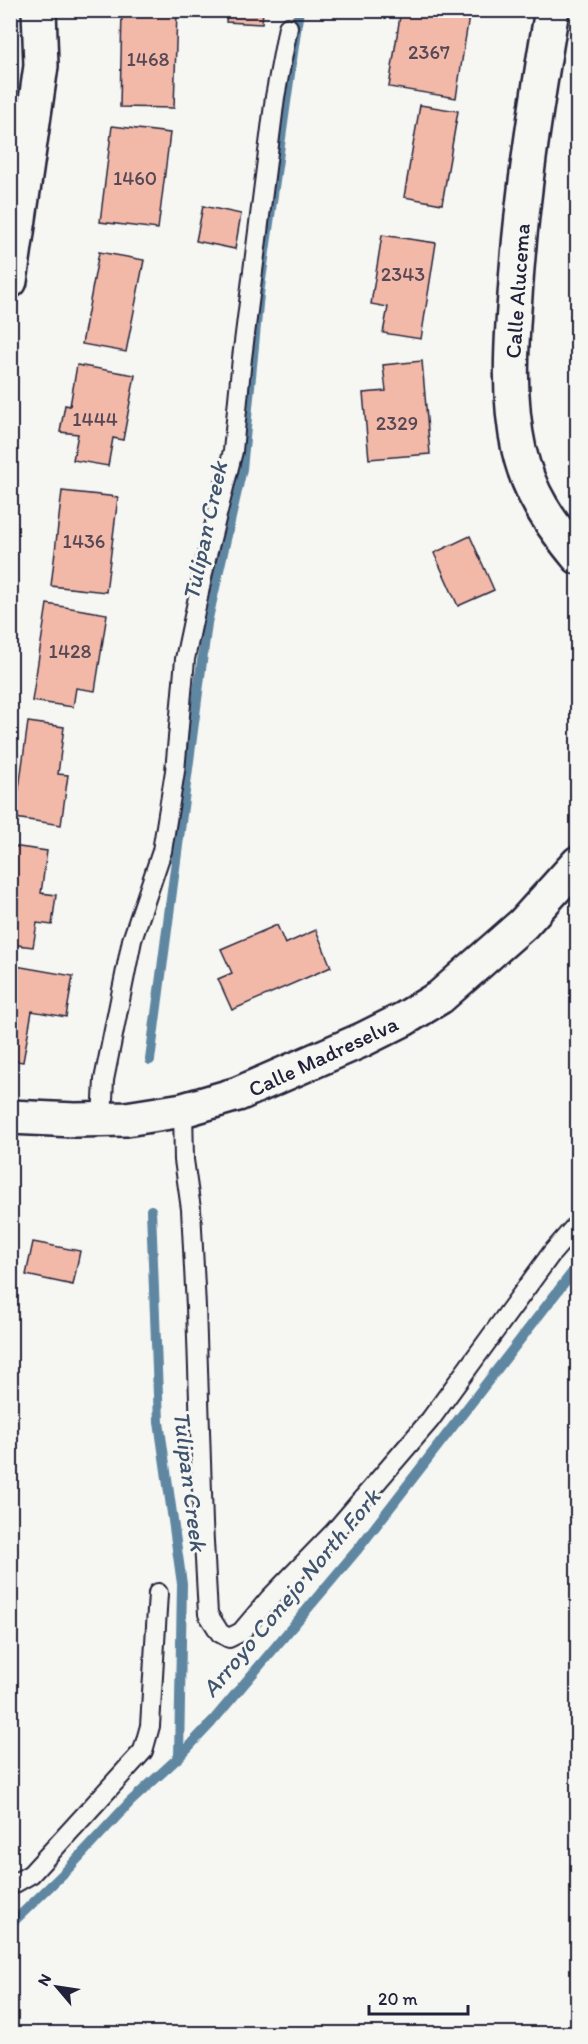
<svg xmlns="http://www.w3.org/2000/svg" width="588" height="2044" font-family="Itim,sans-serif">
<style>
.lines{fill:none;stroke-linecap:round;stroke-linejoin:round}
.stream{stroke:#5e87a2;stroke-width:10}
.building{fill:#f2b9a9;stroke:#22223b;stroke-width:1.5}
.service-casing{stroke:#22223b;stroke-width:22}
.minor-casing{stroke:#22223b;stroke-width:38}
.service{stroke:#f6f6f2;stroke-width:18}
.minor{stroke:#f6f6f2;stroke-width:33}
.labels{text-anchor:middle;stroke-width:6;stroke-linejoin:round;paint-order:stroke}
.number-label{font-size:20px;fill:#564856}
.street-label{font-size:22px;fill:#22223b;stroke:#f6f6f2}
.water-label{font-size:24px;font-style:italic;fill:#40546f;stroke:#f6f6f2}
</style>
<rect width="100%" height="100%" fill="#f6f6f2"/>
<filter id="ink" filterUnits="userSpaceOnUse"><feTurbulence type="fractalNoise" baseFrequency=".0167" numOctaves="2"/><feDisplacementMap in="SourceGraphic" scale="12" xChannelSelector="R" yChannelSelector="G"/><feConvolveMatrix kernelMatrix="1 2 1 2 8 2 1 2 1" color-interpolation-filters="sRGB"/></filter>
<g filter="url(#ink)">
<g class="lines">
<!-- stream -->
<g class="stream">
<path d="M150,1060L207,623L242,469L259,294L299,10"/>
<path d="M151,1210L159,1422L182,1584L179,1757"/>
<path d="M10,1925L66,1871L130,1802L179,1757L211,1723L358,1549L578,1265"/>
</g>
</g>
<!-- building -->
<g class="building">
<path d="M122,10L177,11L174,108L120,107Z"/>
<path d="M227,10H263L262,24L226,22Z"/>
<path d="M470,10L456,98L389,87L400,16L367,10Z"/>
<path d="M420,105L458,111L442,204L404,197Z"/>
<path d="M112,126L170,133L158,229L100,222Z"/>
<path d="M203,206L241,214L235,249L196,241Z"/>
<path d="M382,235L436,243L421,339L383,333L388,307L371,304Z"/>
<path d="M99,252L144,260L126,352L82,344Z"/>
<path d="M422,361L430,454L369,459L363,393L386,391L383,365Z"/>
<path d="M77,365L135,375L123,440L113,438L108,466L73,460L78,434L60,432L65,405L70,406Z"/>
<path d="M62,491L118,497L106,592L51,586Z"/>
<path d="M470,536L494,590L458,606L434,553Z"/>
<path d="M47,604L107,614L95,691L76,688L73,707L32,701Z"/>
<path d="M28,722L64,727L58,774L68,775L61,825L15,818Z"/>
<path d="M12,846L47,851L41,893L56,895L52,925L37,923L33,947L10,944Z"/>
<path d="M277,925L285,944L316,930L331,967L232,1010L218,979L232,973L221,949Z"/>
<path d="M10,965L73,976L66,1017L32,1011L23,1062L10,1060Z"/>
<path d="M33,1242L80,1251L73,1285L26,1275Z"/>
</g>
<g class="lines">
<defs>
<g id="service">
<path d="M183,1110L184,1160L191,1209L196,1307L203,1523L208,1614L220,1633L229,1638L241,1632L269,1599L334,1532L430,1420L551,1254L578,1223"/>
<path d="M102,1119L104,1080L132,940L162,851L175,771L185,659L206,559L233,451L242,358L275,97L288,27"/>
<path d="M10,1886L31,1874L143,1751L150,1726L158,1593"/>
</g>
<g id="minor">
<path d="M552,10C536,105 521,200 515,296C511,347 508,400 519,450C529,494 550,523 578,557"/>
<path d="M10,281L41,66L39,10"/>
<path d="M10,1117L75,1120L126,1119L183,1110L238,1094L362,1040L404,1019L440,997L523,924L578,863"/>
</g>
</defs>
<!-- service casing -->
<use href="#service" class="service-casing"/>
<!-- minor casing -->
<use href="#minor" class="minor-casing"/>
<!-- service -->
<use href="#service" class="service"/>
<!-- minor -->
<use href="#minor" class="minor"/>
</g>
</g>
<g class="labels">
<!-- number labels -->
<g class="number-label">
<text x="429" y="59">2367</text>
<text x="148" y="66">1468</text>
<text x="135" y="185">1460</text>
<text x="403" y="281">2343</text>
<text x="95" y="426">1444</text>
<text x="397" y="430">2329</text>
<text x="84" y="548">1436</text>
<text x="70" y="658">1428</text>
</g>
<!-- street labels -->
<g class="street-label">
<text transform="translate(517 291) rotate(-86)" y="8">Calle Alucema</text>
<text transform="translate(323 1056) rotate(-25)" y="8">Calle Madreselva</text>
</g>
<!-- water labels -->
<g class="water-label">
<text transform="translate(205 531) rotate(-78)" y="8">Tulipan Creek</text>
<text transform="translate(190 1481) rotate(83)" y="8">Tulipan Creek</text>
<text transform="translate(291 1593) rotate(-50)" y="8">Arroyo Conejo North Fork</text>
</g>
</g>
<!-- margin -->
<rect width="588" height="2044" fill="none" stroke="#f6f6f2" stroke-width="36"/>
<rect x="18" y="18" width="552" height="2008" fill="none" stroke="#22223b" stroke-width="2" filter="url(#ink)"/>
<!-- north arrow -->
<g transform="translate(57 1987) rotate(299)" stroke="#f6f6f2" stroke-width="4.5" paint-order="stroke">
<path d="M0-4.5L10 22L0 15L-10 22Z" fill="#22223b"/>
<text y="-9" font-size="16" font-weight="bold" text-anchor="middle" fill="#22223b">N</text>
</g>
<!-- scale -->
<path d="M369 2005v9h99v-9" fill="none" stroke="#22223b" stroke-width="3"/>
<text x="378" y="2005" font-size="18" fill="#22223b" stroke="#f6f6f2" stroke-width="4.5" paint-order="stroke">20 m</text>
</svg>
